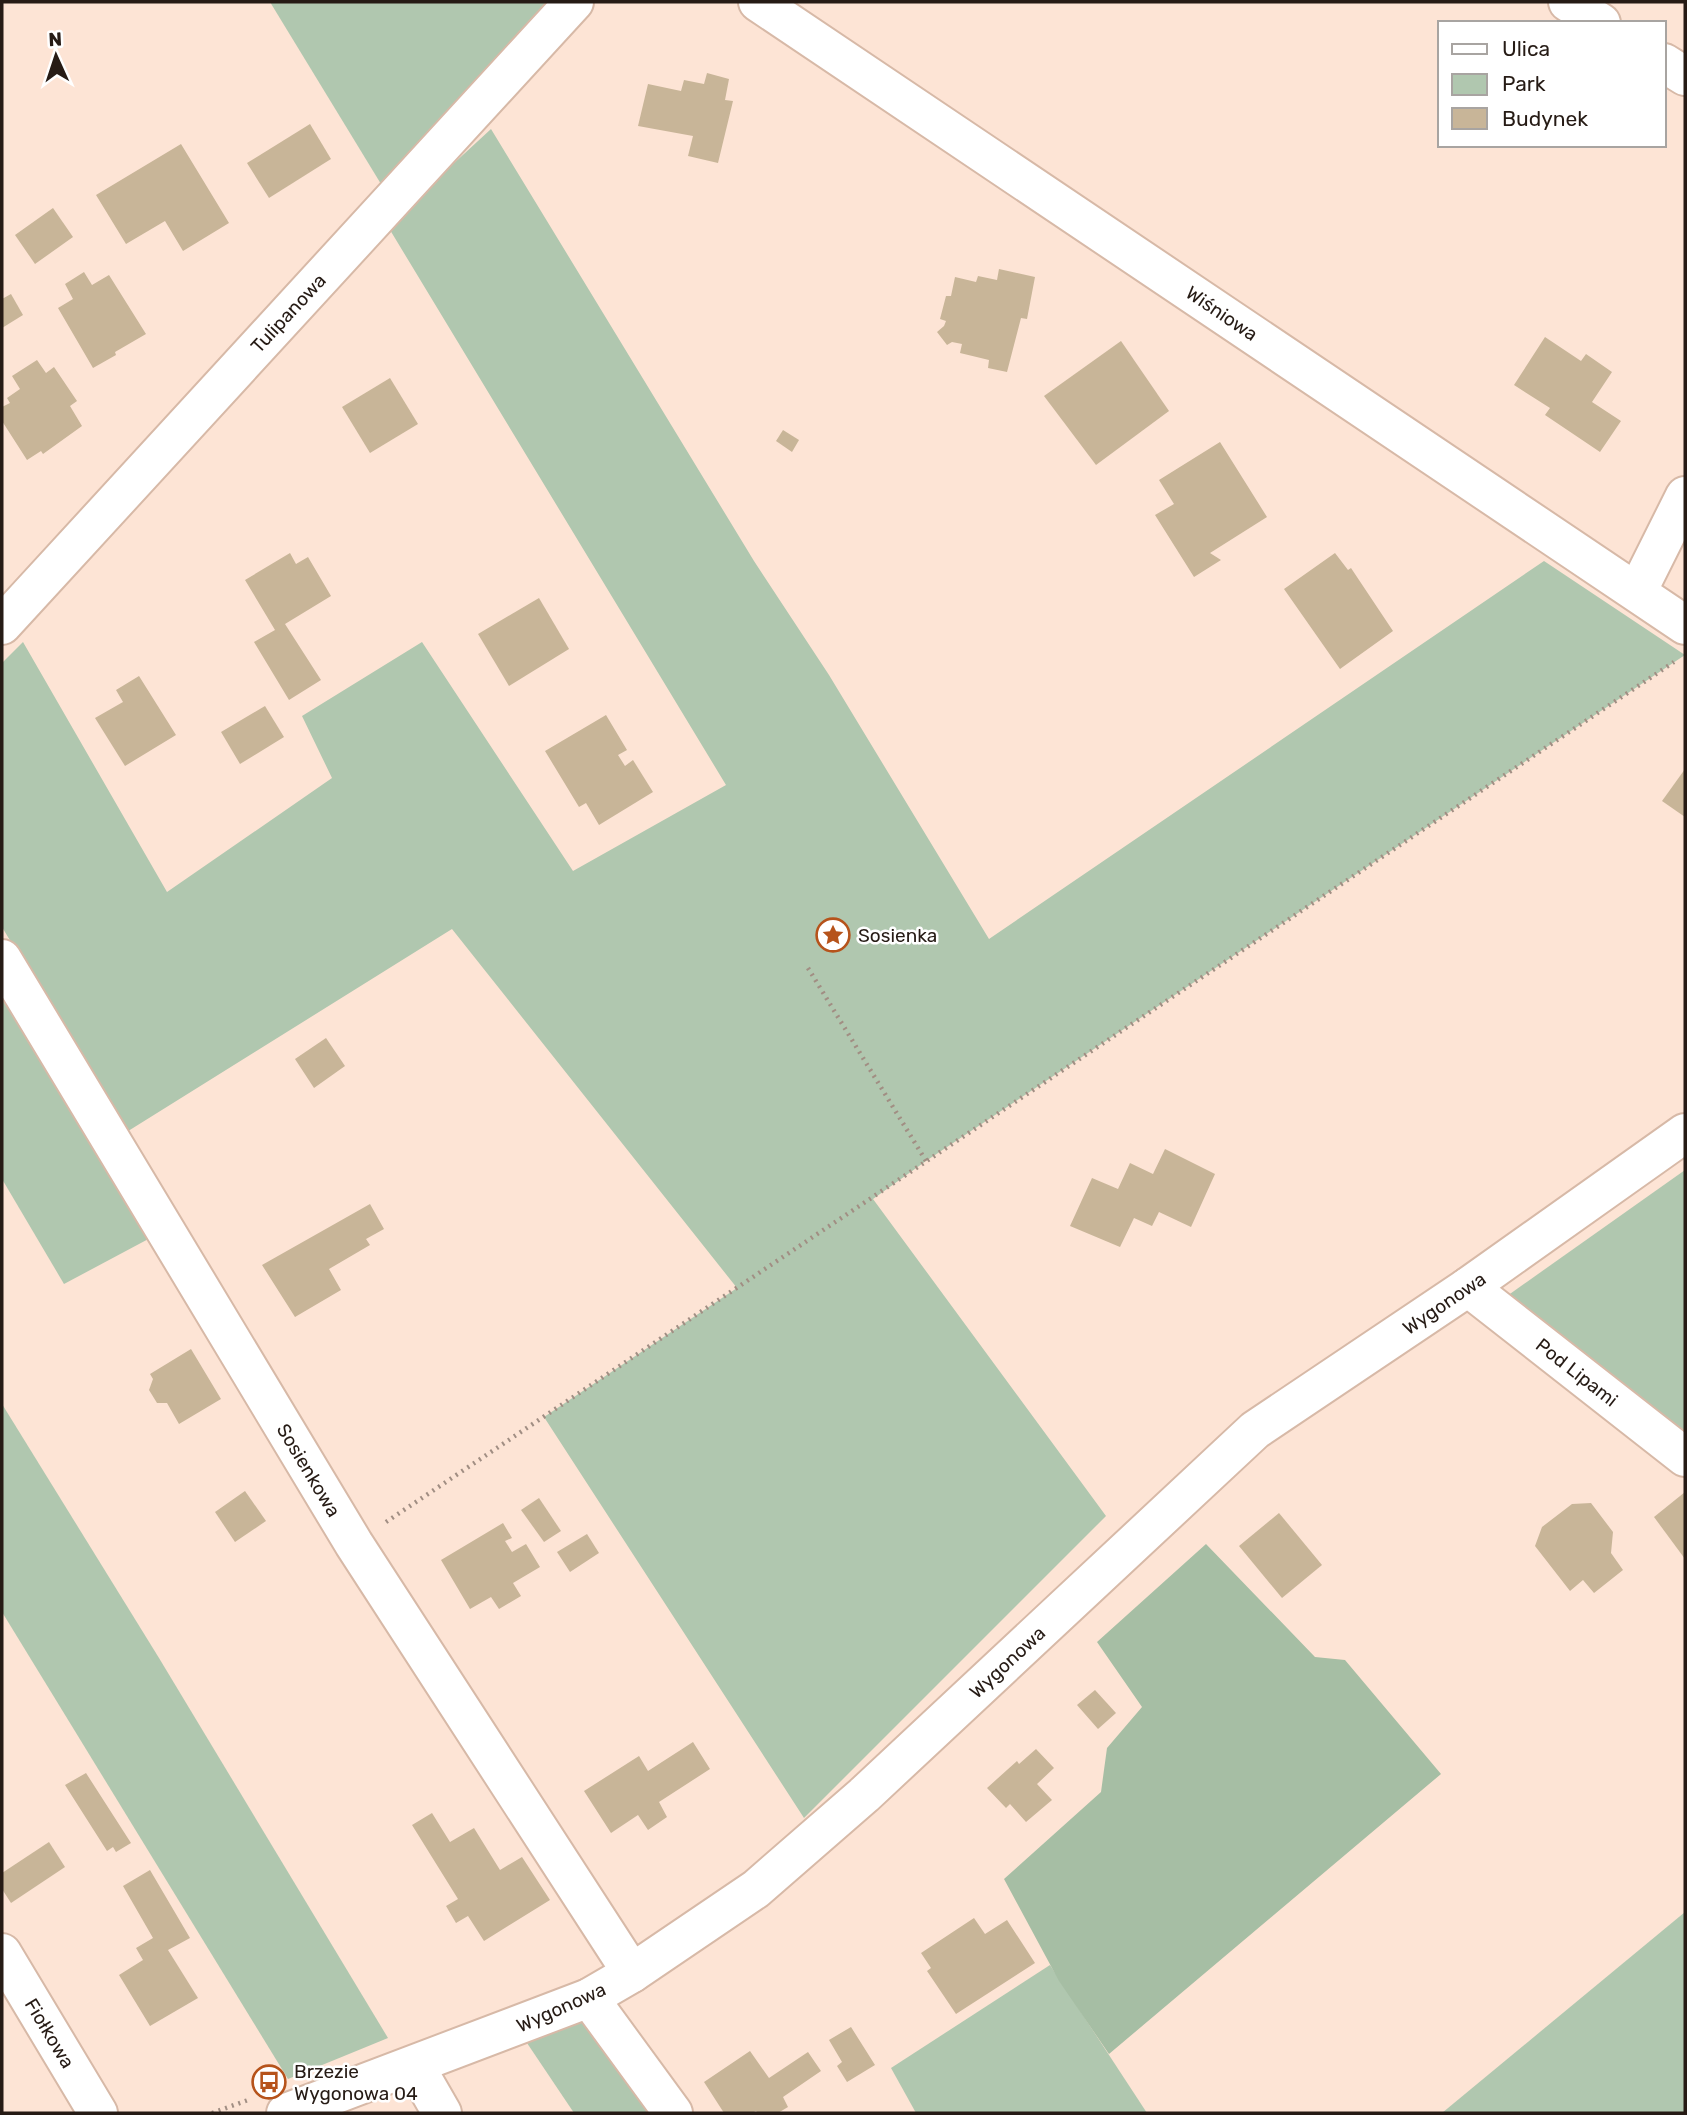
<svg xmlns="http://www.w3.org/2000/svg" width="1687" height="2115" font-family="Rubik,sans-serif">
<style>
.green{fill:#b0c7af}
.forest{fill:#a6bea4}
.building{fill:#c8b598}
.lines{fill:none;stroke-linecap:round;stroke-linejoin:round}
.street-casing{stroke:#d7b9a7;stroke-width:42}
.path{stroke:#a18e83;stroke-width:4.5;stroke-dasharray:2 5;stroke-linecap:butt}
.street{stroke:#fff;stroke-width:38}
.labels{text-anchor:middle;stroke-width:5;stroke-linejoin:round;paint-order:stroke}
.street-label{font-size:19px;fill:#261b15;stroke:#fff}
.poi-label{font-size:19px;fill:#261b15;stroke:#fff;text-anchor:start}
</style>
<rect width="100%" height="100%" fill="#fde4d5"/>
<!-- green -->
<g class="green">
<path d="M270,2H562L381,184Z"/>
<path d="M491,129L754,561L829,675L989,939L1544,561L1685,655L926,1161L873,1199L1106,1516L804,1818L544,1417L737,1288L452,929L125,1133L2,927V663L23,642L167,892L332,778L302,716L422,642L573,871L726,785L387,225Z"/>
<path d="M2,984L154,1236L64,1284L2,1179Z"/>
<path d="M1685,1170V1434L1507,1296Z"/>
<path d="M2,1404L159,1658L388,2038L288,2079L2,1612Z"/>
<path d="M1685,1912V2113H1442Z"/>
<path d="M1050,1965L1147,2113H916L891,2068Z"/>
<path d="M585,2017L656,2113H574L527,2043Z"/>
</g>
<!-- forest -->
<path class="forest" d="M1206,1544L1315,1657L1345,1660L1441,1774L1109,2054L1059,1981L1004,1879L1101,1792L1107,1748L1142,1707L1097,1642Z"/>
<!-- building -->
<g class="building">
<path d="M707,73L729,79L725,100L733,101L718,163L688,156L693,136L638,126L648,84L681,91L684,80L704,84Z"/>
<path d="M310,124L331,159L269,198L247,163Z"/>
<path d="M181,144L229,223L183,251L165,221L126,244L96,195Z"/>
<path d="M53,208L73,237L35,264L15,235Z"/>
<path d="M999,269L1035,277L1027,319L1021,318L1007,372L988,368L989,360L960,353L962,344L952,342L947,345L937,332L944,326L946,321L940,319L946,296H951L955,277L976,282L978,276L997,280Z"/>
<path d="M84,272L92,285L109,275L146,334L115,352L116,355L93,368L58,308L73,299L65,284Z"/>
<path d="M11,294L23,315L2,328V299Z"/>
<path d="M1545,337L1581,361L1586,354L1612,372L1592,402L1621,421L1600,452L1545,415L1550,408L1514,385Z"/>
<path d="M1121,341L1169,411L1096,465L1044,396Z"/>
<path d="M37,360L46,373L54,367L77,401L70,406L82,426L43,454L41,451L27,460L2,421V407L10,403L7,398L20,389L12,376Z"/>
<path d="M390,378L418,424L370,453L342,407Z"/>
<path d="M783,430L799,440L792,452L776,441Z"/>
<path d="M1220,442L1267,517L1210,553L1221,560L1194,577L1155,515L1174,504L1159,480Z"/>
<path d="M290,553L296,564L308,557L331,596L285,624L321,680L289,700L254,642L275,630L245,580Z"/>
<path d="M1335,553L1348,570L1351,568L1393,631L1340,669L1284,589Z"/>
<path d="M539,598L569,649L509,686L478,634Z"/>
<path d="M139,676L176,735L125,766L95,718L123,702L116,690Z"/>
<path d="M265,706L284,737L240,764L221,732Z"/>
<path d="M606,715L627,750L618,755L625,766L633,760L653,792L599,825L586,803L579,807L545,751Z"/>
<path d="M1685,769V817L1662,801Z"/>
<path d="M326,1038L345,1066L314,1088L295,1059Z"/>
<path d="M1165,1149L1215,1174L1191,1227L1159,1212L1152,1226L1134,1218L1120,1247L1070,1226L1092,1178L1118,1189L1130,1163L1153,1174Z"/>
<path d="M370,1204L384,1229L366,1239L370,1245L329,1269L341,1290L295,1317L262,1265Z"/>
<path d="M191,1349L221,1399L179,1424L167,1403H157L149,1390L153,1379L150,1374Z"/>
<path d="M245,1491L266,1521L235,1542L215,1512Z"/>
<path d="M1685,1492V1559L1654,1517Z"/>
<path d="M539,1498L561,1531L544,1542L521,1510Z"/>
<path d="M1591,1503L1613,1532L1611,1553L1623,1570L1594,1593L1583,1580L1570,1591L1535,1546L1542,1527L1572,1504Z"/>
<path d="M1279,1513L1322,1565L1282,1598L1239,1546Z"/>
<path d="M503,1523L512,1538L505,1541L512,1552L526,1544L540,1567L513,1583L521,1596L499,1609L491,1597L470,1609L441,1560Z"/>
<path d="M587,1534L599,1553L570,1572L557,1552Z"/>
<path d="M1095,1690L1116,1713L1098,1729L1077,1705Z"/>
<path d="M693,1742L710,1769L659,1802L667,1817L648,1830L638,1815L611,1833L584,1791L639,1756L648,1771Z"/>
<path d="M1036,1749L1054,1768L1037,1784L1052,1800L1026,1822L1010,1804L1006,1808L987,1788L1017,1761L1019,1764Z"/>
<path d="M86,1773L131,1843L116,1852L113,1847L107,1851L65,1785Z"/>
<path d="M432,1813L450,1842L474,1828L500,1870L522,1857L550,1900L484,1941L468,1916L456,1923L446,1906L458,1899L412,1825Z"/>
<path d="M49,1842L65,1867L11,1903L2,1889V1873Z"/>
<path d="M150,1870L190,1938L168,1950L198,1998L150,2026L119,1975L143,1960L136,1948L153,1938L123,1886Z"/>
<path d="M974,1918L985,1934L1007,1920L1035,1963L956,2014L927,1971L931,1968L921,1953Z"/>
<path d="M851,2027L875,2065L847,2082L837,2066L842,2062L829,2040Z"/>
<path d="M750,2051L769,2078L808,2052L821,2071L783,2097L788,2107L778,2113H758L756,2111L752,2113H724L704,2082Z"/>
</g>
<g class="lines">
<defs>
<g id="street">
<path d="M758,2L1685,625"/>
<path d="M1568,2L1601,23"/>
<path d="M1664,63L1685,76"/>
<path d="M1637,592L1685,496"/>
<path d="M2,625L574,2"/>
<path d="M2,959L354,1544L632,1973"/>
<path d="M1468,1287L1685,1457"/>
<path d="M2,1953L98,2113"/>
<path d="M589,1998L673,2113"/>
<path d="M415,2066L442,2113"/>
<path d="M286,2113L589,1998L632,1973L756,1889L864,1795L1255,1430L1468,1287L1685,1133"/>
</g>
</defs>
<!-- street casing -->
<use href="#street" class="street-casing"/>
<!-- path -->
<g class="path">
<path d="M808,968L926,1161"/>
<path d="M386,1522L1674,662"/>
<path d="M212,2113L251,2099"/>
</g>
<!-- street -->
<use href="#street" class="street"/>
</g>
<!-- icons -->
<defs>
<symbol id="sight-ring" viewBox="-11 -11 22 22"><circle r="9.5" fill="#fff" stroke="#b6531b" stroke-width="1.5"/><path d="M0-6L1.8-2.2L6-1.7L2.9 1.2L3.7 5.4L0 3.3L-3.7 5.4L-2.9 1.2L-6-1.7L-1.8-2.2Z" fill="#b6531b"/></symbol>
<symbol id="bus-ring" viewBox="-11 -11 22 22"><circle r="9.5" fill="#fff" stroke="#b6531b" stroke-width="1.5"/><path d="M-5-6H5V4H4V6H2V4H-2V6H-4V4H-5ZM-3.5-4V0h7V-4ZM-3.5 1.2v1.5H-2V1.2ZM2 1.2v1.5H3.5V1.2Z" fill="#b6531b"/></symbol>
</defs>
<g fill-rule="evenodd">
<use href="#sight-ring" x="814" y="916" width="38" height="38"/>
<use href="#bus-ring" x="250" y="2063" width="38" height="38"/>
</g>
<g class="labels">
<!-- street labels -->
<g class="street-label">
<text transform="translate(288 313) rotate(-47)" y="7">Tulipanowa</text>
<text transform="translate(1222 313) rotate(34)" y="7">Wiśniowa</text>
<text transform="translate(1444 1303) rotate(-34)" y="7">Wygonowa</text>
<text transform="translate(1577 1372) rotate(38)" y="7">Pod Lipami</text>
<text transform="translate(309 1470) rotate(59)" y="7">Sosienkowa</text>
<text transform="translate(1007 1662) rotate(-43)" y="7">Wygonowa</text>
<text transform="translate(561 2007) rotate(-24)" y="7">Wygonowa</text>
<text transform="translate(50 2033) rotate(59)" y="7">Fiołkowa</text>
</g>
<!-- poi labels -->
<g class="poi-label">
<text x="858" y="942">Sosienka</text>
<text x="294" y="2078">Brzezie<tspan x="294" dy="22">Wygonowa 04</tspan></text>
</g>
</g>
<!-- border -->
<rect width="1687" height="2115" fill="none" stroke="#261b15" stroke-width="7"/>
<!-- legend -->
<rect x="1438" y="21" width="228" height="126" fill="#ffffff" stroke="#a8a4a1" stroke-width="2"/>
<rect x="1452" y="44" width="35" height="10" fill="#ffffff" stroke="#a8a4a1" stroke-width="2"/>
<text x="1502" y="56" font-size="21" fill="#261b15">Ulica</text>
<rect x="1452" y="74" width="35" height="21" fill="#b0c7af" stroke="#a8a4a1" stroke-width="2"/>
<text x="1502" y="91" font-size="21" fill="#261b15">Park</text>
<rect x="1452" y="108" width="35" height="21" fill="#c8b598" stroke="#a8a4a1" stroke-width="2"/>
<text x="1502" y="126" font-size="21" fill="#261b15">Budynek</text>
<!-- north arrow -->
<g transform="translate(56 56) rotate(357)" stroke="#ffffff" stroke-width="5" paint-order="stroke">
<path d="M0-5L12 26L0 18L-12 26Z" fill="#261b15"/>
<text y="-10" font-size="19" font-weight="bold" text-anchor="middle" fill="#261b15">N</text>
</g>
</svg>
